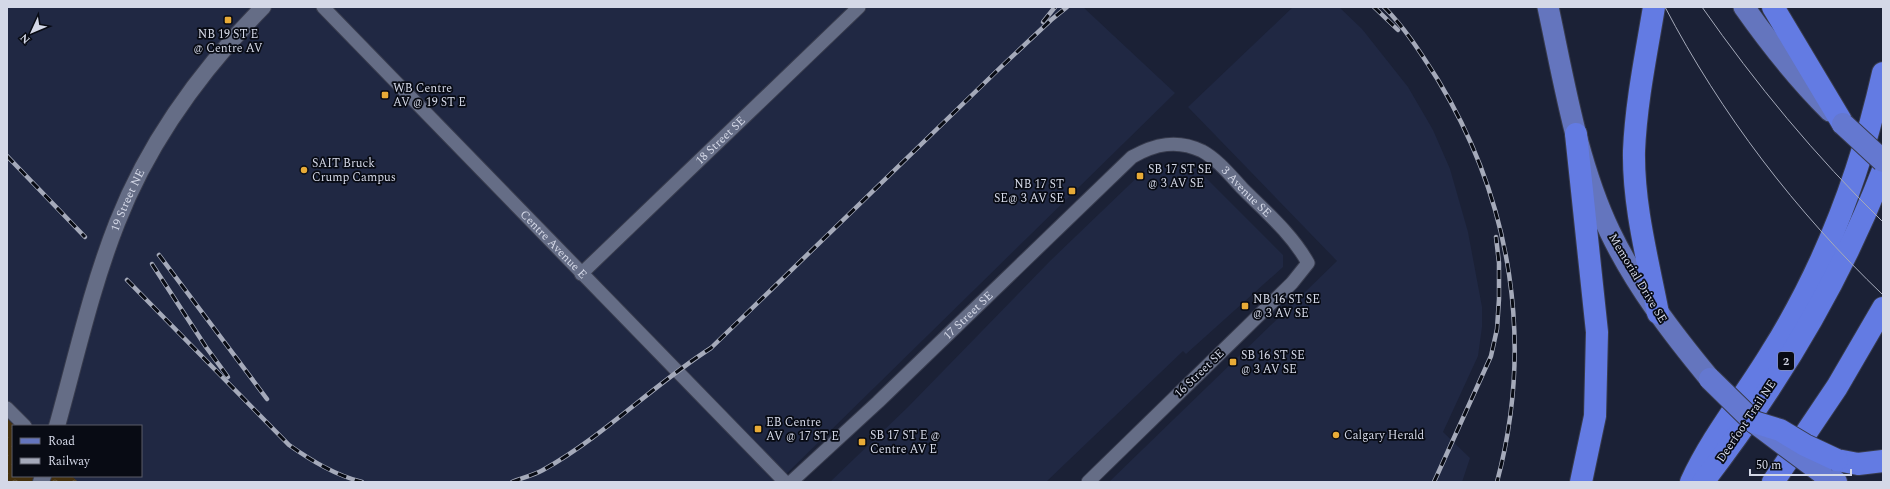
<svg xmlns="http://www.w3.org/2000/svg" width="1890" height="489" font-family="Spectral,serif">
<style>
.built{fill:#202843}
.park{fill:url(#park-crowns)}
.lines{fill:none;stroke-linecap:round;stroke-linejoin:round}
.minor-casing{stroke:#373b4d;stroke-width:15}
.tertiary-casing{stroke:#373b4d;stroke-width:18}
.primary-casing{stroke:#373b4d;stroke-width:23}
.trunk-casing{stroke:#373b4d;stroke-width:24}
.motorway-casing{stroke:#373b4d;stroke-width:24}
.minor{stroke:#656d86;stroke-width:13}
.tertiary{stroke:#656d86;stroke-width:16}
.primary{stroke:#6475be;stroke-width:21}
.trunk{stroke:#6478d0;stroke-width:22}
.motorway{stroke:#637be3;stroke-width:22}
.tram{stroke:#a5aaba;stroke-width:1}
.rail-casing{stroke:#a5aaba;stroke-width:4.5}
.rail{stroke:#080b14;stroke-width:3;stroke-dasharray:9;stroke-linecap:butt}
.trunk-bridge-casing{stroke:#373b4d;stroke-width:24;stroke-linecap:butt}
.motorway-bridge-casing{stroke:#373b4d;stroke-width:24;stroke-linecap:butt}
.trunk-bridge{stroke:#6478d0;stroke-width:22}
.motorway-bridge{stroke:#637be3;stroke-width:22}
.poi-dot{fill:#e8ab37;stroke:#080b14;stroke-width:1.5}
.labels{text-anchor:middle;stroke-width:3.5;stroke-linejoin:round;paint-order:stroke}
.shield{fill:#080b14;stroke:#979aa8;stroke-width:1}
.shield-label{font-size:11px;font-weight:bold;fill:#d4d8e7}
.poi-label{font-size:12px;fill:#d4d8e7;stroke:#080b14;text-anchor:start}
.street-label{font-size:12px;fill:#d4d8e7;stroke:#080b14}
</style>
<defs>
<pattern id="park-crowns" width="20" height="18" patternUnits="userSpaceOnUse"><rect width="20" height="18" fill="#44300d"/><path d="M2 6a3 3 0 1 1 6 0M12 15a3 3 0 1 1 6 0" fill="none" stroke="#5e4d30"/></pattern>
</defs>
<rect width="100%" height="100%" fill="#1b2136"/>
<!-- built -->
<g class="built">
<path d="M7,7H1083L1175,93L778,482H78L72,476H141V426H25L7,408Z"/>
<path d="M1293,7H1339L1362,29L1408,87L1433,130L1450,169L1468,232L1482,307V327L1478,356L1443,432L1470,458L1462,482H1109L1337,261L1188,107Z"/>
<path d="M1150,165L1194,166L1283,255V267L1186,354L1183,351L1046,482H830L908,407L1050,261Z"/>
</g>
<!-- park -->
<path class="park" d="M7,408L25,426H13V476H72L78,482H7Z"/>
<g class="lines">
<defs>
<g id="minor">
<path id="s1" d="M323,7L785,482"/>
<path id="s2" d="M581,274L859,7"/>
<path d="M7,408L25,426"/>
<path id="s3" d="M791,482L878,402L1132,157C1155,144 1177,139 1202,151C1217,159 1230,175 1242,188C1265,211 1292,234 1308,263L1292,283L1088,482"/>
</g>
<g id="tertiary">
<path id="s4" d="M57,426C76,358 91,289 117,223C149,141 202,69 263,7"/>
<path d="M41,482L43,476"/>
</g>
<g id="primary">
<path d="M1548,7C1564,81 1577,163 1610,232C1636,286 1672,333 1710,379"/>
<path d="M1744,7C1770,44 1798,79 1830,111"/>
</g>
<path id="trunk" d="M1821,472L1836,482"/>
<g id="motorway">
<path d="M1654,7C1646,55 1636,103 1634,151C1633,205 1648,261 1658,313"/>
<path d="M1773,7L1843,124"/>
<path d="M1576,134L1597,332L1595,416L1581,482"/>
<path d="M1837,460L1858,464L1883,461"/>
<path d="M1691,482C1712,436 1745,396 1771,353C1825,267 1861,171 1883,73"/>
<path d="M1703,482C1776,387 1840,282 1883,170"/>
<path d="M1773,482L1837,387L1883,308"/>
</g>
</defs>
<!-- minor casing -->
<use href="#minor" class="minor-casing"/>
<!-- tertiary casing -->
<use href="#tertiary" class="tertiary-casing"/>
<!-- primary casing -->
<use href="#primary" class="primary-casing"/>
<!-- trunk casing -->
<use href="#trunk" class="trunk-casing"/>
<!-- motorway casing -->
<use href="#motorway" class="motorway-casing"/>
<!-- minor -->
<use href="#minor" class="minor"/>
<!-- tertiary -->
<use href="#tertiary" class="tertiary"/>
<!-- primary -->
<use href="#primary" class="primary"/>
<!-- trunk -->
<use href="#trunk" class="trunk"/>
<!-- motorway -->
<use href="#motorway" class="motorway"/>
<!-- tram -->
<g class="tram">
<path d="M1665,7C1721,114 1796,212 1883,295"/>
<path d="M1702,7C1756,84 1815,156 1883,222"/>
</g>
<defs>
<g id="rail">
<path d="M1374,7L1398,30"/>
<path d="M1384,7C1406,29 1422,55 1438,80C1512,202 1534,344 1497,482"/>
<path d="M1043,22L1055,7"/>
<path d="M7,156L85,237"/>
<path d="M159,255L267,399"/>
<path d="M152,264L206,347L228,377"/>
<path d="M127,280L289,445C312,461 335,475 362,482"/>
<path d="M512,482C522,478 534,475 543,470C604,436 653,385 711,348L1002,66L1051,20L1067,7"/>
<path d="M1434,482L1491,356L1497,329L1499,299V263L1496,237"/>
</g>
</defs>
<!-- rail casing -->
<use href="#rail" class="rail-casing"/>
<!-- rail -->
<use href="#rail" class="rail"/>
<defs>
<g id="trunk-bridge">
<path d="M1843,124L1883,161"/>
<path d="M1710,379L1754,422L1821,472"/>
</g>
<path id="motorway-bridge" d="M1754,422L1780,430L1805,445L1837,460"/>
</defs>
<!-- trunk-bridge casing -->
<use href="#trunk-bridge" class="trunk-bridge-casing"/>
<!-- motorway-bridge casing -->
<use href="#motorway-bridge" class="motorway-bridge-casing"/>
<!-- trunk-bridge -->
<use href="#trunk-bridge" class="trunk-bridge"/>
<!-- motorway-bridge -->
<use href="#motorway-bridge" class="motorway-bridge"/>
</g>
<!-- markers -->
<g class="poi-dot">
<rect x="224" y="16" width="8" height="8" rx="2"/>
<rect x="381" y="91" width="8" height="8" rx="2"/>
<circle cx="304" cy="170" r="4"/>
<rect x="1136" y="172" width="8" height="8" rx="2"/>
<rect x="1068" y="187" width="8" height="8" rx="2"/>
<rect x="1241" y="302" width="8" height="8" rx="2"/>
<rect x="1229" y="358" width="8" height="8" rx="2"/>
<rect x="754" y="425" width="8" height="8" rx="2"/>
<circle cx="1336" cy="435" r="4"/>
<rect x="858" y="438" width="8" height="8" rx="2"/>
</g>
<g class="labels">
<!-- shield labels -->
<rect class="shield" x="1778" y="352" width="16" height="18" rx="3"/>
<g class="shield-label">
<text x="1786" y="365">2</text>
</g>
<!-- poi labels -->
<g class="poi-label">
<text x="228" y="38" text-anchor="middle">NB 19 ST E<tspan x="228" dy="14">@ Centre AV</tspan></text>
<text x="393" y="92">WB Centre<tspan x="393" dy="14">AV @ 19 ST E</tspan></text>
<text x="312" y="167">SAIT Bruck<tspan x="312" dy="14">Crump Campus</tspan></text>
<text x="1148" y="173">SB 17 ST SE<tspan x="1148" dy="14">@ 3 AV SE</tspan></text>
<text x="1064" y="188" text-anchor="end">NB 17 ST<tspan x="1064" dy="14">SE@ 3 AV SE</tspan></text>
<text x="1253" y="303">NB 16 ST SE<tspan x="1253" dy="14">@ 3 AV SE</tspan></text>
<text x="1241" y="359">SB 16 ST SE<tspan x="1241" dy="14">@ 3 AV SE</tspan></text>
<text x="766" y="426">EB Centre<tspan x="766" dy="14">AV @ 17 ST E</tspan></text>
<text x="870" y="439">SB 17 ST E @<tspan x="870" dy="14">Centre AV E</tspan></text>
<text x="1344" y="439">Calgary Herald</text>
</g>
<!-- street labels -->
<g class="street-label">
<text dy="4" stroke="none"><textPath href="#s2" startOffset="193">18 Street SE</textPath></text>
<text dy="4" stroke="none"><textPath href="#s3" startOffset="605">3 Avenue SE</textPath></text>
<text dy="4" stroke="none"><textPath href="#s4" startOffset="237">19 Street NE</textPath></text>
<text dy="4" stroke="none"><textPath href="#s1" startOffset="331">Centre Avenue E</textPath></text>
<text transform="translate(1638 278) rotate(59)" y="4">Memorial Drive SE</text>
<text dy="4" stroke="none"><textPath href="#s3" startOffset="243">17 Street SE</textPath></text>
<text transform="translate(1199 373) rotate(-44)" y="4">16 Street SE</text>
<text transform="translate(1746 421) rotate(-56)" y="4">Deerfoot Trail NE</text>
</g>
</g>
<!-- border -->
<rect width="1890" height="489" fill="none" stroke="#d4d8e7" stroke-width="16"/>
<!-- legend -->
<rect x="12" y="425" width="130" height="52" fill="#080b14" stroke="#5a5d68"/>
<rect x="20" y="438" width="20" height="6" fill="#6475be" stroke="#5a5d68"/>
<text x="48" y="445" font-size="12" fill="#d4d8e7">Road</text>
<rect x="20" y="458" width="20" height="6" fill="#a5aaba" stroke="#5a5d68"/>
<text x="48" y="465" font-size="12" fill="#d4d8e7">Railway</text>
<!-- north arrow -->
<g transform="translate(32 32) rotate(226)" stroke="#080b14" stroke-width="3" paint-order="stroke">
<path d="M0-3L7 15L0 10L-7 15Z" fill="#d4d8e7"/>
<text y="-6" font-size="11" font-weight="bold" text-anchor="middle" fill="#d4d8e7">N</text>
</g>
<!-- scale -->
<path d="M1750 469v6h101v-6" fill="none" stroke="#d4d8e7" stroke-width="2"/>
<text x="1756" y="469" font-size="12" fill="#d4d8e7" stroke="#080b14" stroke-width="3" paint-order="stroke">50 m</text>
</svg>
